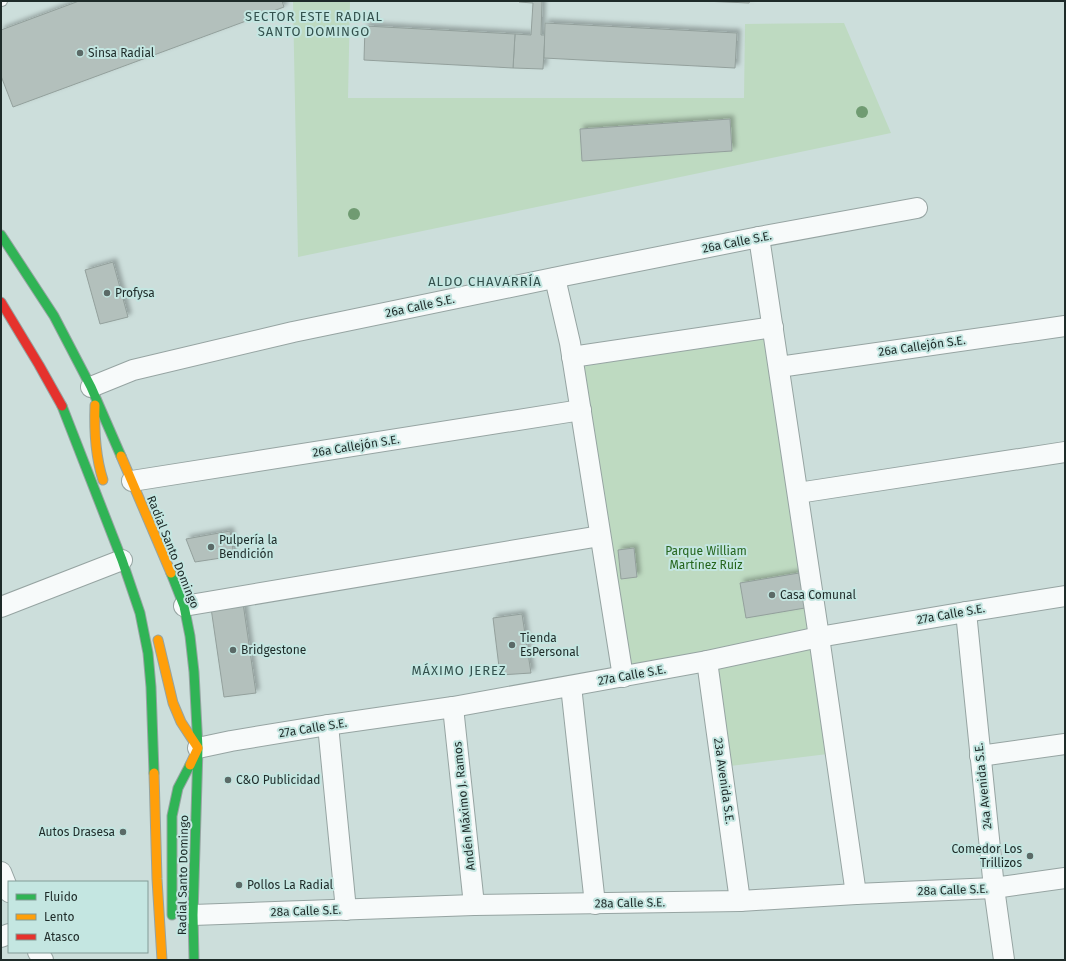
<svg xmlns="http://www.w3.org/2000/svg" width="1066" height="961" font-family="'Fira Sans',sans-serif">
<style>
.green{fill:#bedac1}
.building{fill:#b3c0bc;stroke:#93a09c;filter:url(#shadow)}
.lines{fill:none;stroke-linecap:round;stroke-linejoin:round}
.lane-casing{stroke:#96a4a2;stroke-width:12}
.street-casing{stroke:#96a4a2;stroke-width:22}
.fast-casing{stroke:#96a4a2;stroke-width:11}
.slow-casing{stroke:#96a4a2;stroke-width:11}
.jam-casing{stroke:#96a4a2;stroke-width:11}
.lane{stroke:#f7fafa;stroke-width:10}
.street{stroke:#f7fafa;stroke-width:20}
.fast{stroke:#30b455;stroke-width:9}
.slow{stroke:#ff9f0a;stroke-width:9}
.jam{stroke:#e5322d;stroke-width:9}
.tree{fill:#709b72}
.poi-dot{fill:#5b6a67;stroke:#c4e6e1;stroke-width:1.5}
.labels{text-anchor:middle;stroke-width:4;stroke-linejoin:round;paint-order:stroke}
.poi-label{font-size:12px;fill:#1e2b29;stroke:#c4e6e1;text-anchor:start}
.street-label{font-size:12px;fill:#1e2b29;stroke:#c4e6e1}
.park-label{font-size:12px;fill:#25651d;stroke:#c4e6e1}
.neighbourhood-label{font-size:13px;letter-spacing:1px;fill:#33514d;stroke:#c4e6e1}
</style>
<defs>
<filter id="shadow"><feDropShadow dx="3.5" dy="-3.5" stdDeviation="2" flood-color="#0004"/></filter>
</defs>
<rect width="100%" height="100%" fill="#ccdedb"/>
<!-- green -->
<g class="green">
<path d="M293,1H350L348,98H744L745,24L844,23L891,133L298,257Z"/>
<path d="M772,334L817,636L623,677L581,367Z"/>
<path d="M819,637L836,753L722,767L707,661Z"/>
</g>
<!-- building -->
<g class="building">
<path d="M79,1H282L284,7L13,107L1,76V30Z"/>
<path d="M519,1H542L541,35H545L543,69L513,68L515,34L531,35L533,3L519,2Z"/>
<path d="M702,1H750L749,3Z"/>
<path d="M545,23L737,33L735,68L544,58Z"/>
<path d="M365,26L515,34L513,68L364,60Z"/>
<path d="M730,119L732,151L582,161L580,129Z"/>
<path d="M113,262L128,317L100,324L85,270Z"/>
<path d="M230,531L234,556L195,562L186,539Z"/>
<path d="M634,548L637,577L621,579L618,550Z"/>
<path d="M799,573L805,608L746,618L740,583Z"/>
<path d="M243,603L256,693L224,697L211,608Z"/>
<path d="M522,614L531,673L500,675L493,618Z"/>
</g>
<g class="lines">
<defs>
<path id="lane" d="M1,1H2"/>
<g id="street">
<path d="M759,237L819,637L856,894"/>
<path d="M555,278L570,343L623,677"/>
<path d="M572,357L773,327"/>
<path d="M779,367L1065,326"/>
<path d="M91,387L133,370L293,332L568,275L759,237L917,208"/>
<path d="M132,481L581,410"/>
<path d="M798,493L1065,452"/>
<path d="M184,606L600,536"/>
<path d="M1,607L122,560"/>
<path d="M966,612L994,888L1004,960"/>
<path d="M707,661L740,901"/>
<path d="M571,686L595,904"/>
<path d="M453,707L474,905"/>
<path d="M328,725L346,910"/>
<path d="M198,748L231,741L328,725L453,707L707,661L819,637L966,612L1065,596"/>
<path d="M980,756L1065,744"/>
<path d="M1,872L9,892"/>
<path d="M193,915L474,905L740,901L856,894L994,888L1065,878"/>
<path d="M1,937L9,934"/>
<path d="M38,952L43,960"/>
</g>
<g id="fast">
<path d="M1,235L54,316L91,387L121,456"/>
<path d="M62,406L122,560L140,613L148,653L151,687L154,773"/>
<path d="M171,573L184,606L190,636L194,672L198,748L193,915L194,960"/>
<path d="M172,915V816L178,788L190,765"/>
</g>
<g id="slow">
<path d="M95,405C94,431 95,455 103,480"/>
<path d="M121,456L171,573"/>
<path d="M158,640L173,703L181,722L198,748L190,765"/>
<path d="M154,773L157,879L162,960"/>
</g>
<path id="jam" d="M1,302L39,365L62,406"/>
</defs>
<!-- lane casing -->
<use href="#lane" class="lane-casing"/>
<!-- street casing -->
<use href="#street" class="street-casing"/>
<!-- fast casing -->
<use href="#fast" class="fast-casing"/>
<!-- slow casing -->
<use href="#slow" class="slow-casing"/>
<!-- jam casing -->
<use href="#jam" class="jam-casing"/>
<!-- lane -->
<use href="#lane" class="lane"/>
<!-- street -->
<use href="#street" class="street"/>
<!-- fast -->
<use href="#fast" class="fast"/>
<!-- slow -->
<use href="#slow" class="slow"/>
<!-- jam -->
<use href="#jam" class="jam"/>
</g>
<!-- trees -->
<g class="tree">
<circle cx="862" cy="112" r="6"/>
<circle cx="354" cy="214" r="6"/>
</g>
<!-- markers -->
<g class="poi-dot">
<circle cx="80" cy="53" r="4"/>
<circle cx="107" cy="293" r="4"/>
<circle cx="211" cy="547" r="4"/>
<circle cx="772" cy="595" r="4"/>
<circle cx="512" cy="645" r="4"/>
<circle cx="233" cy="650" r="4"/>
<circle cx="228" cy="780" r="4"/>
<circle cx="123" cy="832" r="4"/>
<circle cx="1030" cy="856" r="4"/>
<circle cx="239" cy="885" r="4"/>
</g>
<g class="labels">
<!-- poi labels -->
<g class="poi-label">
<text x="88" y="57">Sinsa Radial</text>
<text x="115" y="297">Profysa</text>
<text x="219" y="544">Pulpería la<tspan x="219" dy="14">Bendición</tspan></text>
<text x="780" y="599">Casa Comunal</text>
<text x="520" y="642">Tienda<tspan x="520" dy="14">EsPersonal</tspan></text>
<text x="241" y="654">Bridgestone</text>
<text x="236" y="784">C&amp;O Publicidad</text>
<text x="115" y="836" text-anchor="end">Autos Drasesa</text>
<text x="1022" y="853" text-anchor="end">Comedor Los<tspan x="1022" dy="14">Trillizos</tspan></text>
<text x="247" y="889">Pollos La Radial</text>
</g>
<!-- street labels -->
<g class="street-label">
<text transform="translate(737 242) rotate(-11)" y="4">26a Calle S.E.</text>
<text transform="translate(420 306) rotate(-12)" y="4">26a Calle S.E.</text>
<text transform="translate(922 346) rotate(-8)" y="4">26a Callejón S.E.</text>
<text transform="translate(356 446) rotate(-9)" y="4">26a Callejón S.E.</text>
<text transform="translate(173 552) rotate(68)" y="4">Radial Santo Domingo</text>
<text transform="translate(951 614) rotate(-10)" y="4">27a Calle S.E.</text>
<text transform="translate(632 675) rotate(-10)" y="4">27a Calle S.E.</text>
<text transform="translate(313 728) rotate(-9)" y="4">27a Calle S.E.</text>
<text transform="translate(724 781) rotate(82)" y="4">23a Avenida S.E.</text>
<text transform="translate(983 786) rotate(-96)" y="4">24a Avenida S.E.</text>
<text transform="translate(464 806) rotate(-96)" y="4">Andén Máximo J. Ramos</text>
<text transform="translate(183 875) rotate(-89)" y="4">Radial Santo Domingo</text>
<text transform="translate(953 890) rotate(-2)" y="4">28a Calle S.E.</text>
<text transform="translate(630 903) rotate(-1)" y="4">28a Calle S.E.</text>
<text transform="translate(306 911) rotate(-2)" y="4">28a Calle S.E.</text>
</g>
<!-- park labels -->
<g class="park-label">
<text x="706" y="555">Parque William<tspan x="706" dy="14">Martínez Ruíz</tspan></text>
</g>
<!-- neighbourhood labels -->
<g class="neighbourhood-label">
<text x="314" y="21">SECTOR ESTE RADIAL<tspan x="314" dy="15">SANTO DOMINGO</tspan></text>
<text x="485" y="286">ALDO CHAVARRÍA</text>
<text x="459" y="675">MÁXIMO JEREZ</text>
</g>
</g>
<!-- border -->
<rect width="1066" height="961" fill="none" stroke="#1e2b29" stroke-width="4"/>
<!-- legend -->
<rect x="8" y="881" width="140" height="72" fill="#c4e6e1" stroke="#829b97"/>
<rect x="16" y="894" width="20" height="6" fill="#30b455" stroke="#829b97"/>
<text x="44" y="901" font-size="12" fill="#1e2b29">Fluido</text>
<rect x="16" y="914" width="20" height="6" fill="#ff9f0a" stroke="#829b97"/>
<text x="44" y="921" font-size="12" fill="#1e2b29">Lento</text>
<rect x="16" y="934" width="20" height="6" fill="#e5322d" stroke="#829b97"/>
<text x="44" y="941" font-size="12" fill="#1e2b29">Atasco</text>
</svg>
